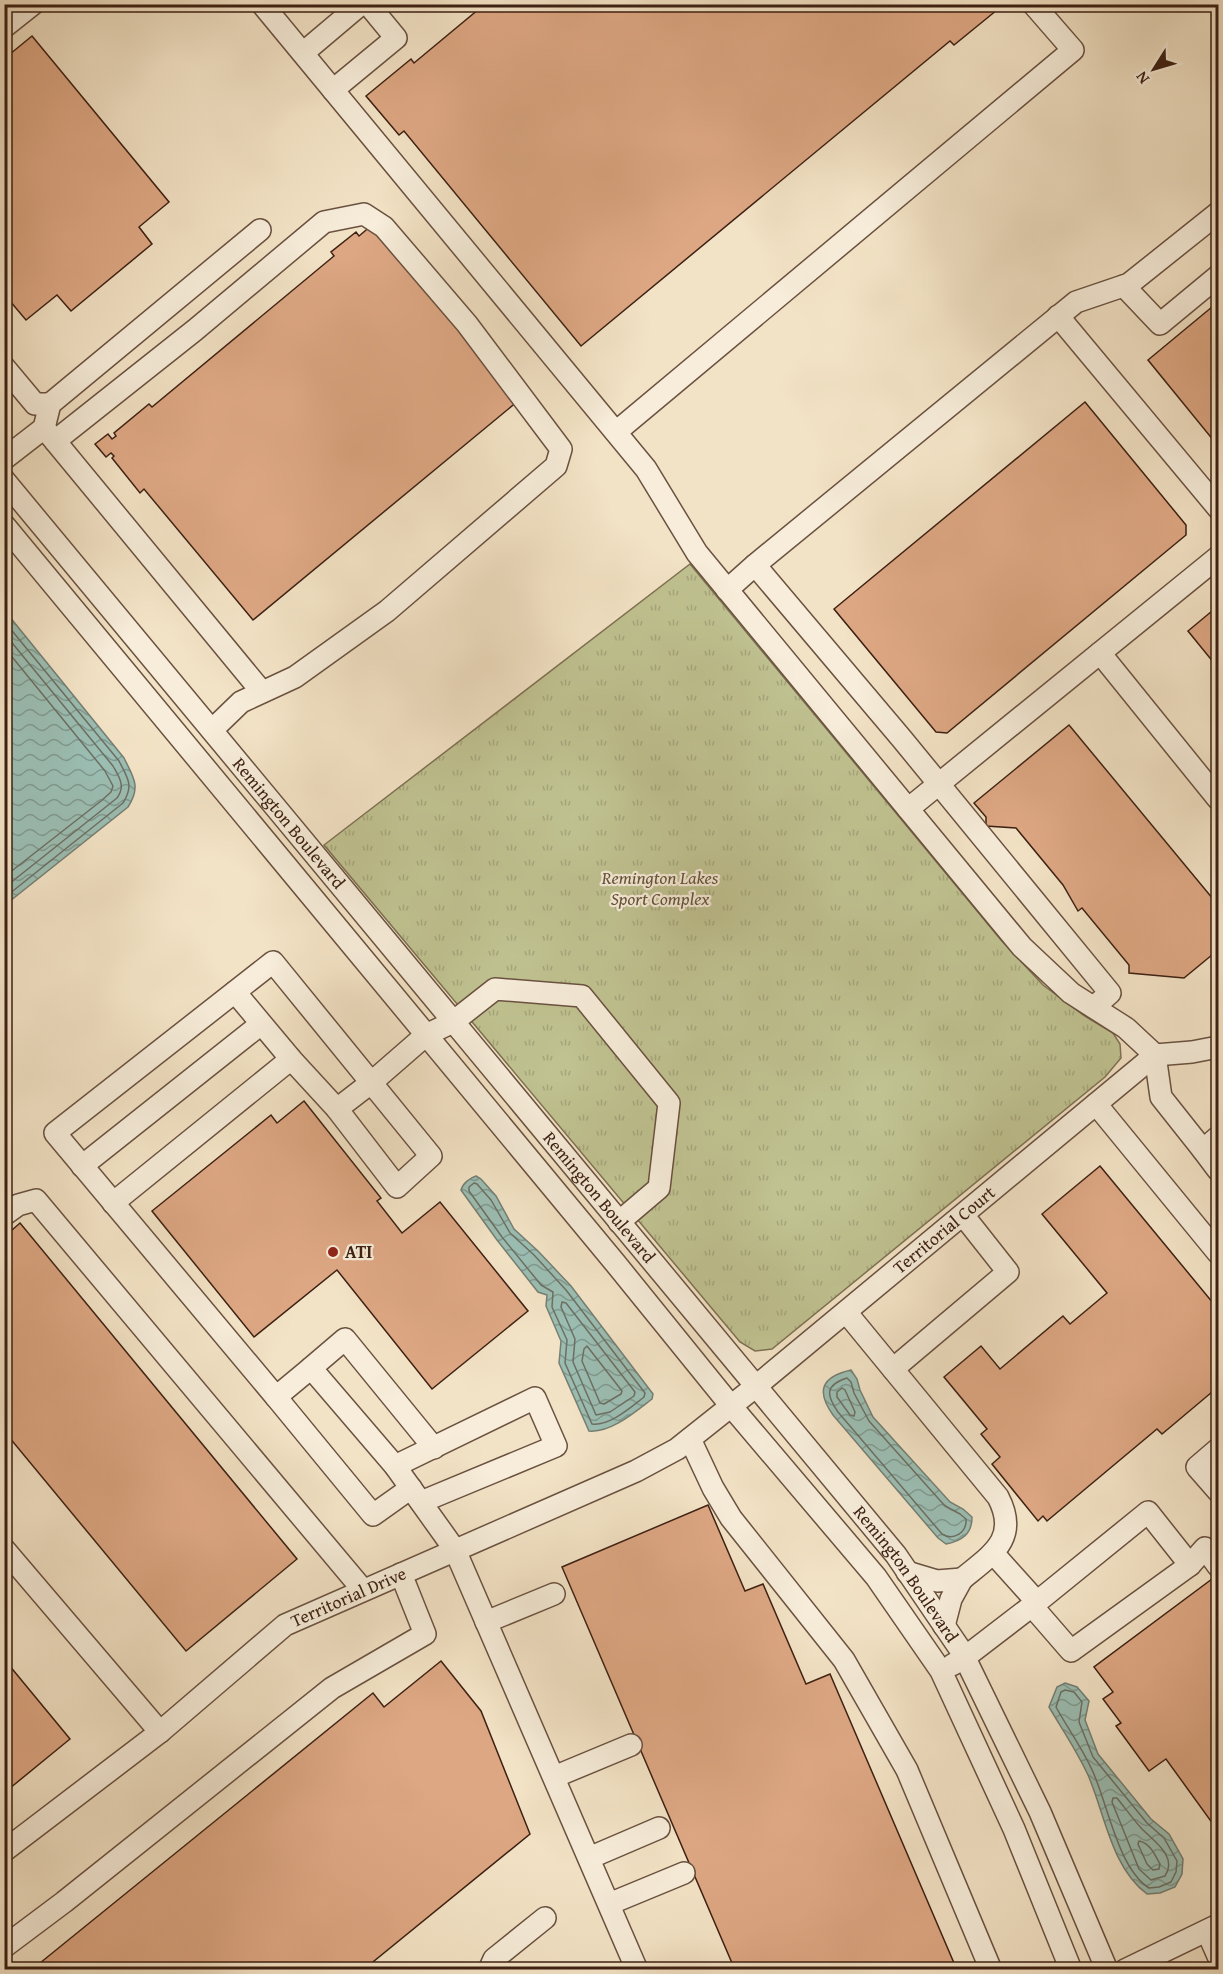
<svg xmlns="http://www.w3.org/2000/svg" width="1223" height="1974" font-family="'Gentium Book Plus',serif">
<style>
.park{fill:url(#park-tufts);stroke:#7e7152;stroke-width:1.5}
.water{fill:url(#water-waves);stroke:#757f73;stroke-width:1.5}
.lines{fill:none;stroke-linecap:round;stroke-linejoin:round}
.shore{stroke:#6c6f63;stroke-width:1.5}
.building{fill:#dda783;stroke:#3d2013;stroke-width:1.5}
.minor-casing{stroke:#6a5140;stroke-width:24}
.minor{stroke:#f7edda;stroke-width:21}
.poi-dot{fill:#8f2418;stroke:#f7edda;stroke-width:2}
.labels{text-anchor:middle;stroke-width:4.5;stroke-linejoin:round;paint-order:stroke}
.street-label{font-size:18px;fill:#3d2013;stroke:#f7edda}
.park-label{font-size:18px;font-style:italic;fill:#645139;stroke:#f7edda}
.poi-label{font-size:18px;font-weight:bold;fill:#3d2013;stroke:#f7edda;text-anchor:start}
</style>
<defs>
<pattern id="park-tufts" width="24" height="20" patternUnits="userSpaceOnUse" patternTransform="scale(1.5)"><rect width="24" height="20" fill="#c0c291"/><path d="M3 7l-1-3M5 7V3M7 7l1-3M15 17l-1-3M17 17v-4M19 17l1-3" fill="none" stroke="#a6a67c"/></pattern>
<pattern id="water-waves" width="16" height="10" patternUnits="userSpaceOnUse" patternTransform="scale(1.5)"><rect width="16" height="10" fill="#9bbeb3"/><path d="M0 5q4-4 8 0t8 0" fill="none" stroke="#809a90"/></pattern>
</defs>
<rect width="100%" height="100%" fill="#f3e3c6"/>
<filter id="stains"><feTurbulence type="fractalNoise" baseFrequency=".00333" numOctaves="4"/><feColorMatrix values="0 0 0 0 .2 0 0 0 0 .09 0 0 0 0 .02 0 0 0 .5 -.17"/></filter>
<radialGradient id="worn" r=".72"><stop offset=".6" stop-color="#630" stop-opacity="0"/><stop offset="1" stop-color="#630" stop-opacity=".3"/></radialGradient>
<!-- park -->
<path class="park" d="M690,564L1001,940L1043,985L1083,1015L1113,1033L1120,1044L1121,1058L1105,1077L772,1349L755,1351L740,1342L324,845Z"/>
<!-- water -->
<g class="water">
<path d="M5,611L124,758C134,778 141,787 128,807L5,905Z"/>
<path d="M476,1176L481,1179L496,1196L514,1229L538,1251L571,1286L653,1394L652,1399C635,1412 611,1433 589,1431L559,1363L561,1341L546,1306L547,1295L538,1292L497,1240L461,1190C463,1183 470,1178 476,1176Z"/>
<path d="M851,1370L857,1379L860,1390L873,1417L950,1502L963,1509L972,1517C972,1534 962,1541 946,1544L938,1538L833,1415C816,1391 821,1377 851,1370Z"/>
<path d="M1065,1683L1077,1687L1089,1701L1085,1720L1098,1754L1151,1819L1169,1834L1183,1859L1182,1874L1175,1887L1160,1893L1147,1894C1111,1867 1105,1814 1088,1775C1077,1751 1062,1729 1049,1707L1057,1687Z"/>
</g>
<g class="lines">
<!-- shore -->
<g class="shore">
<path d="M4,621L119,761C128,778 134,786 123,803L4,898"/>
<path d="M4,633L113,766C119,777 126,786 117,798L4,888"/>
<path d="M4,647L105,771L113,786L111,792L101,801L4,877"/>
<path d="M474,1183L477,1184L491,1200L510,1233L534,1255L566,1290L645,1393L644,1397C631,1407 610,1426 592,1424L565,1363L567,1340L552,1307L553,1292L541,1285L502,1237L469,1191V1187Z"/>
<path d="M562,1302L566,1303L635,1392L634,1396L610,1412L596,1415L573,1362L575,1339L561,1307Z"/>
<path d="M587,1346L622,1391L621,1394L604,1404L600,1403L582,1361L584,1349Z"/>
<path d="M847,1378L851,1382L854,1393L869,1421L945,1506L960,1514L966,1519C967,1533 953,1541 942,1534L838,1412C826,1395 825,1385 847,1378Z"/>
<path d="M842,1388L845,1390L855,1412L854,1416L850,1415L837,1397V1392Z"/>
<path d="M1065,1690L1074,1692L1082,1702L1079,1722L1093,1757L1147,1823L1164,1838L1177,1861L1176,1872L1171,1882L1159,1887L1149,1888C1118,1868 1108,1805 1093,1772C1083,1749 1068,1729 1056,1707L1061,1692Z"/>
<path d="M1113,1798H1117C1125,1808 1133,1819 1142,1829C1154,1841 1178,1857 1165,1876L1151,1880L1139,1869L1112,1802Z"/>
<path d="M1139,1841C1150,1843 1155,1855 1160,1864L1159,1869L1153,1870L1147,1864L1138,1844Z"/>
</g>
</g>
<!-- building -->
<g class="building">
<path d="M485,4H992L997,10L954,45L950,41L581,346L404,131L399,135L366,96L411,59L414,63Z"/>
<path d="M32,36L169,202L139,227L152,244L71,311L57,295L26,320L4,294V59Z"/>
<path d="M372,225L518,401L253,620L144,489L140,493L112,458L114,456L111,453L106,457L95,444L108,434L112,439L116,436L114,433L149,404L152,407L334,256L331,252L356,232L359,236Z"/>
<path d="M1218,302V446L1148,360Z"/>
<path d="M1085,402L1186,525V535L947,733L936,732L834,609Z"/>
<path d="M1218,606V668L1188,631Z"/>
<path d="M1069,725L1218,905V950L1184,978L1129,973V965L1082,908L1078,911L1063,885L1016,828L986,826V817L974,803Z"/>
<path d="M304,1101L381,1198L377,1201L402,1233L440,1202L528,1311L432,1389L337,1270L254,1337L152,1211L271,1115L277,1123Z"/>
<path d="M1100,1166L1218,1309V1387L1162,1434L1157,1429L1047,1521L1043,1516L1038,1521L992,1464L1000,1457L981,1434L987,1429L944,1377L981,1346L1000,1369L1063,1316L1070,1324L1107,1293L1042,1214Z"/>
<path d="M20,1223L297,1559L186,1651L4,1431V1237Z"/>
<path d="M708,1505L745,1591L763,1584L806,1684L830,1674L957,1970H735L562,1567Z"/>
<path d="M1212,1579L1218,1588V1831L1166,1759L1149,1771L1116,1726L1121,1723L1103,1699L1113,1692L1094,1667Z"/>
<path d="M4,1659L70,1739L4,1793Z"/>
<path d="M441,1661L481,1711L530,1834L363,1970H46L40,1963L373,1693L384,1707Z"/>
</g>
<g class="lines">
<defs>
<g id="minor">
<path d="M262,4L646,469L697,553L1022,947L1071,993L1126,1028L1155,1055L1161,1097L1203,1150L1218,1137"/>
<path d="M4,27L33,4"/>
<path d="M303,53L361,4"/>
<path d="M333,90L396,38L368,4"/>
<path d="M1124,286L1160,324L1218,276"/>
<path d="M1058,316L1218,508"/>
<path d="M4,367L35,404H50"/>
<path d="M44,428L55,441L195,330L324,222L364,214L384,227L467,324L561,449L556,466L387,611L295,677L241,702L212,730"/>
<path d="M616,432L1073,50L1033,4"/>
<path d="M55,441L262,692"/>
<path d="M4,459L44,428L50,404L260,230"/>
<path id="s1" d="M4,480L896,1555L962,1652L1040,1812L1107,1970"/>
<path d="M4,525L616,1264L731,1406L876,1577L941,1671L1014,1829L1071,1970"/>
<path d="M755,565L1076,302L1129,284L1218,213"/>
<path d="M727,590L755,565L902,739L1110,993L1094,1007"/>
<path d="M1100,653L1218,799"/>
<path d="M908,809L1218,557"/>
<path d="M235,992L291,1059L337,1109"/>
<path d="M1155,1055L1192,1052L1218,1047"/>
<path d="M1096,1104L1218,1253"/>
<path d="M1203,1150L1218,1170"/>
<path d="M82,1166L261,1024"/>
<path d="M113,1203L291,1059"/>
<path d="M4,1215L18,1205L36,1200L363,1590"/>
<path d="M619,1222L659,1188L669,1103L582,996L495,989L453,1022L426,1035L372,1082L337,1109L397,1187L431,1156L273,962L55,1133L276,1397L311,1368L395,1466L455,1550L637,1970"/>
<path d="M846,1312L998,1497C1020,1539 991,1555 962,1579"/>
<path d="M311,1368L345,1339L434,1448"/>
<path d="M893,1369L1008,1272L963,1215"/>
<path d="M276,1397L373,1515L411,1488"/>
<path d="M690,1439L713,1488L731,1518L844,1660L907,1770L991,1970"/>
<path d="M1218,1449L1197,1467L1218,1491"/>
<path d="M395,1466L535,1398L556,1446L421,1502"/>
<path d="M4,1549L160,1732"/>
<path d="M1190,1565L1205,1548L1218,1566"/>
<path d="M907,1572L937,1581L962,1579L951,1599L944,1626"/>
<path d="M1032,1606L1071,1651L1190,1565L1148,1512L1037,1602"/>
<path d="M486,1622L554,1594"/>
<path d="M952,1665L964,1658L1037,1602L993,1553"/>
<path d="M554,1777L631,1745"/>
<path id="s2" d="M4,1851L160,1732L285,1625L636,1471L677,1449L755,1387L1155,1055"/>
<path d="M589,1858L659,1828"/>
<path d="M609,1904L684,1873"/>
<path d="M1207,1931L1218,1956"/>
<path d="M4,1947L64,1902L332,1688L425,1634L401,1574"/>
<path d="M489,1970L494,1959L545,1918"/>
<path d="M1125,1970L1218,1925"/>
</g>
</defs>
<!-- minor casing -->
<use href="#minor" class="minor-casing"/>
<!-- minor -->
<use href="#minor" class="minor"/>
</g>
<!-- markers -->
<circle class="poi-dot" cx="333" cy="1252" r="6"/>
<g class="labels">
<!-- street labels -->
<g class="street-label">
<text dy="6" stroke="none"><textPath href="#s1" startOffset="446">Remington Boulevard</textPath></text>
<text dy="6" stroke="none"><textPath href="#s1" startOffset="932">Remington Boulevard</textPath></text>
<text dy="6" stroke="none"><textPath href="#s2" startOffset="1136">Territorial Court</textPath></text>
<text dy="6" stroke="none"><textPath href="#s1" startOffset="1418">Remington Boulevard</textPath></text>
<text dy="6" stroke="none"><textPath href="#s2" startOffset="430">Territorial Drive</textPath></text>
</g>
<!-- park labels -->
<g class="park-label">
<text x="660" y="884">Remington Lakes<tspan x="660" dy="21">Sport Complex</tspan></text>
</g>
<!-- poi labels -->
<g class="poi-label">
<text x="345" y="1258">ATI</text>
</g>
</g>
<!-- margin -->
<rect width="1223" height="1974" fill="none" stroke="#f3e3c6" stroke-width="24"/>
<rect x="6" y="6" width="1211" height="1962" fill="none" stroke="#3d2013" stroke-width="3"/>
<rect x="12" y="12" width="1199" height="1950" fill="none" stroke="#3d2013" stroke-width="1.5"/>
<!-- north arrow -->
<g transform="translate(1154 69) rotate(233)" stroke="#f7edda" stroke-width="4.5" paint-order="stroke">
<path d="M0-4.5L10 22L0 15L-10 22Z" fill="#3d2013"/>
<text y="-9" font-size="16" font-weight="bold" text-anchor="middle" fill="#3d2013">N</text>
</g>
<rect width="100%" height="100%" filter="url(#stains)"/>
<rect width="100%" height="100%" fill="url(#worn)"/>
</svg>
